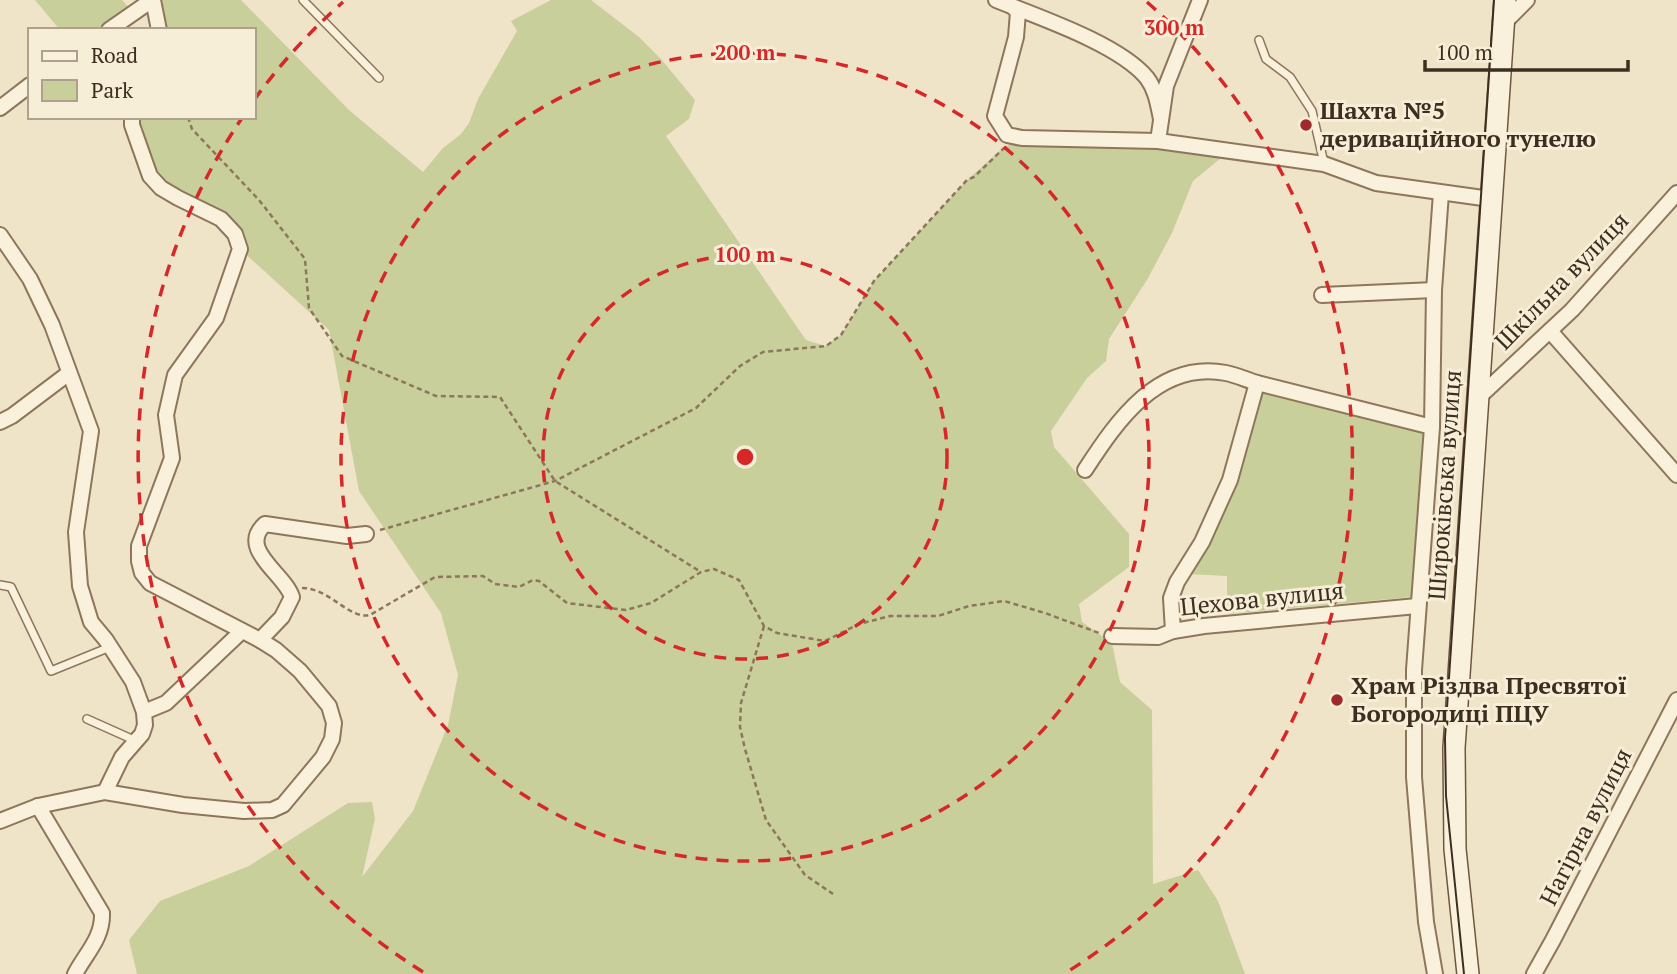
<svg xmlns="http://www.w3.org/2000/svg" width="1677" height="974" font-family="'PT Serif',serif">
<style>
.green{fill:#c9cf9b}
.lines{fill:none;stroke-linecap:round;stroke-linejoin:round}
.lane-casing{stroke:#8d765c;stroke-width:10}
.street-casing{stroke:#8d765c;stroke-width:18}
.secondary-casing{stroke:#6f573f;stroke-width:24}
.path{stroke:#8d765c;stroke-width:2.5;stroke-dasharray:5 3.5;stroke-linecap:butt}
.lane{stroke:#faf1dc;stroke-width:7}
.street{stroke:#faf1dc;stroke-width:14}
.secondary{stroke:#faf1dc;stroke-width:21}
.tram{stroke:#3d2e20;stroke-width:2}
.ring{fill:none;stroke:#d62828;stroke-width:3.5;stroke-dasharray:12 9}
.poi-dot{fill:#9e2a2b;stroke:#f7eed8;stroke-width:2.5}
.labels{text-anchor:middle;stroke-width:6;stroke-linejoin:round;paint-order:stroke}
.poi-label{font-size:24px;font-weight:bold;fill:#3d2e20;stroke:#f7eed8;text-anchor:start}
.street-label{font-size:24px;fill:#3d2e20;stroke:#f7eed8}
.centre{fill:#d62828;stroke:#f7eed8;stroke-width:3.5}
.ring-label{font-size:21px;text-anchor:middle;font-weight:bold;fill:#d62828;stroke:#f7eed8;stroke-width:6;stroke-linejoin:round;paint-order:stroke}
</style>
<rect width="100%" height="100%" fill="#f0e4c8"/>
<!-- green -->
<g class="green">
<path d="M35,0H122L133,12L109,30H60Z"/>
<path d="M153,0H241L349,110L423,172L443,148L461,134L469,123L478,99L517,31L511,21L551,0H591L639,37L661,59L695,100L689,119L666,136L806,340L825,346L841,335L874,281L967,180L1003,148L1022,138L1227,153L1193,181L1172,233L1147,280L1109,339L1106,361L1087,378L1051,431L1054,447L1129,534V567L1079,604L1082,622L1112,643L1120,682L1152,710L1153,884L1198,870L1218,901L1245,974H137L129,940L160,901L249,866L348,803L372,802L375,819L362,877L413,811L448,725L458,675L441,613L359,491L329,330L240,249L235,234L161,188L132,117H254V30H159Z"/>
<path d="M1261,388L1428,431L1412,597L1227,614V576L1187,574Z"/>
</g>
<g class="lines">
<defs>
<g id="lane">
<path d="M303,0L379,78"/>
<path d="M1259,40L1266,59L1290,77L1312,111L1324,163"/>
<path d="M0,585L11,587L51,671L110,647"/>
<path d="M87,719L134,740"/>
</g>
<g id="street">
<path d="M153,0L159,30"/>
<path d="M996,0C1038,17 1119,44 1147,78C1156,90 1158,105 1161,119"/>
<path d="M1012,6L1018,12L1016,37L995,116L1007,135L1022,138L1158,141L1324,164L1376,183L1490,199"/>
<path d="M1503,24L1527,0"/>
<path d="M109,30L152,0"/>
<path d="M0,108L30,85"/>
<path d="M1158,141L1166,86L1200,0"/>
<path d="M0,235L30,279L52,325L91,431L76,532L80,586L91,622L106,640L133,682L144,712L145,725L142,734L122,757L105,792"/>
<path d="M1322,295L1434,290"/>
<path d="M1550,331L1677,475"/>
<path d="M1478,398L1572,310L1677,193"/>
<path d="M0,422L12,416L69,373"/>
<path d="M1085,470C1117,421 1158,360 1226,373C1236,375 1247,380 1257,383"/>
<path d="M1173,631L1171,598L1177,582L1202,542L1230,480L1257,383L1432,427"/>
<path d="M1112,636L1158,637L1173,631L1204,626L1417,606"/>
<path d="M260,640L282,617L292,597C285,574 237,549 265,524L347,536L366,534"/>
<path d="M144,712L166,703L242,631"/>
<path d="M38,806L102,913C103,938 86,953 75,974"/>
<path d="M0,821L38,806L105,792L183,805L244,811L272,810L283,805L323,757L332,739L334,723L329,706L300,671L276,650L260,640L150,583L142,573L139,561V546L172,458L166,415L175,375L216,318L240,249L235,234L221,219L178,198L161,188L150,176L132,125V117"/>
<path d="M1435,974L1426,922L1414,777V670L1432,427L1434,290L1441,193"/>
<path d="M1534,974L1553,940L1677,700"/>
</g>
<path id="secondary" d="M1468,974L1455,849L1454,748L1505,0"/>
</defs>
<!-- lane casing -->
<use href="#lane" class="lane-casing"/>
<!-- street casing -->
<use href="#street" class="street-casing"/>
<!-- secondary casing -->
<use href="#secondary" class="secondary-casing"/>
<!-- path -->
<g class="path">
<path d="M188,117L192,129L259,200L305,259L309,308L342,356L436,396L500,397L555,481L701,572"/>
<path d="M380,530L555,481L696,408L740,366L763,352L826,346L841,335L874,281L967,180L974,177L1004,148"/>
<path d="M302,588C330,588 349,620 370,615L435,577L483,576L495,584L519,587L533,580L539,581L567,603L626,610L651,603L701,572L714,569L739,580L764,626L777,633L825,641L859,624L890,616H938L969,606L1004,601L1045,613L1099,633"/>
<path d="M764,626L741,703L740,727L745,749L766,820L805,875L833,894"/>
</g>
<!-- lane -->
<use href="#lane" class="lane"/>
<!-- street -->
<use href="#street" class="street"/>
<!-- secondary -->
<use href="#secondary" class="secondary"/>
<!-- tram -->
<path class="tram" d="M1464,974L1446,796L1445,738L1494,0"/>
</g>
<!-- distance rings -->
<g class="ring">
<circle cx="745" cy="457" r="202"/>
<circle cx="745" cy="457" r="404"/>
<path d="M423 972A607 607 0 0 1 242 118M254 100A607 607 0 0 1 343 2M1147 2A607 607 0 0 1 1067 972"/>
</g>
<!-- markers -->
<g class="poi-dot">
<circle cx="1306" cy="125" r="7"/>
<circle cx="1337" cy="700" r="7"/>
</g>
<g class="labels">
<!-- poi labels -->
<g class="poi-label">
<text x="1320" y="119">Шахта №5<tspan x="1320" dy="28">дериваційного тунелю</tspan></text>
<text x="1351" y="694">Храм Різдва Пресвятої<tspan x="1351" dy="28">Богородиці ПЦУ</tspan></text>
</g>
<!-- street labels -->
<g class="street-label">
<text transform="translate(1562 281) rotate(-46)" y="8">Шкільна вулиця</text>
<text transform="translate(1445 485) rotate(-86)" y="8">Широківська вулиця</text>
<text transform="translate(1262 599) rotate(-6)" y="8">Цехова вулиця</text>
<text transform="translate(1586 827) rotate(-63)" y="8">Нагірна вулиця</text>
</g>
</g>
<circle cx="745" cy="457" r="10" class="centre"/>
<g class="ring-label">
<text x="1174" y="35">300 m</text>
<text x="745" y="60">200 m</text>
<text x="745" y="262">100 m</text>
</g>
<!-- legend -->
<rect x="28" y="28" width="228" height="91" fill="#f7eed8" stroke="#ada18e" stroke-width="2"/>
<rect x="42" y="51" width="35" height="10" fill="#faf1dc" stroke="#ada18e" stroke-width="2"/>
<text x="91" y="63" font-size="21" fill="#3d2e20">Road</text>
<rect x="42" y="80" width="35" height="21" fill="#c9cf9b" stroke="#ada18e" stroke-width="2"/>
<text x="91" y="98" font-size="21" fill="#3d2e20">Park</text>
<!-- scale -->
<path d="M1425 60v10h203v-10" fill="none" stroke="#3d2e20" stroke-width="3.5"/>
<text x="1436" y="60" font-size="21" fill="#3d2e20" stroke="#f7eed8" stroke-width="5" paint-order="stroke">100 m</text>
</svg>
